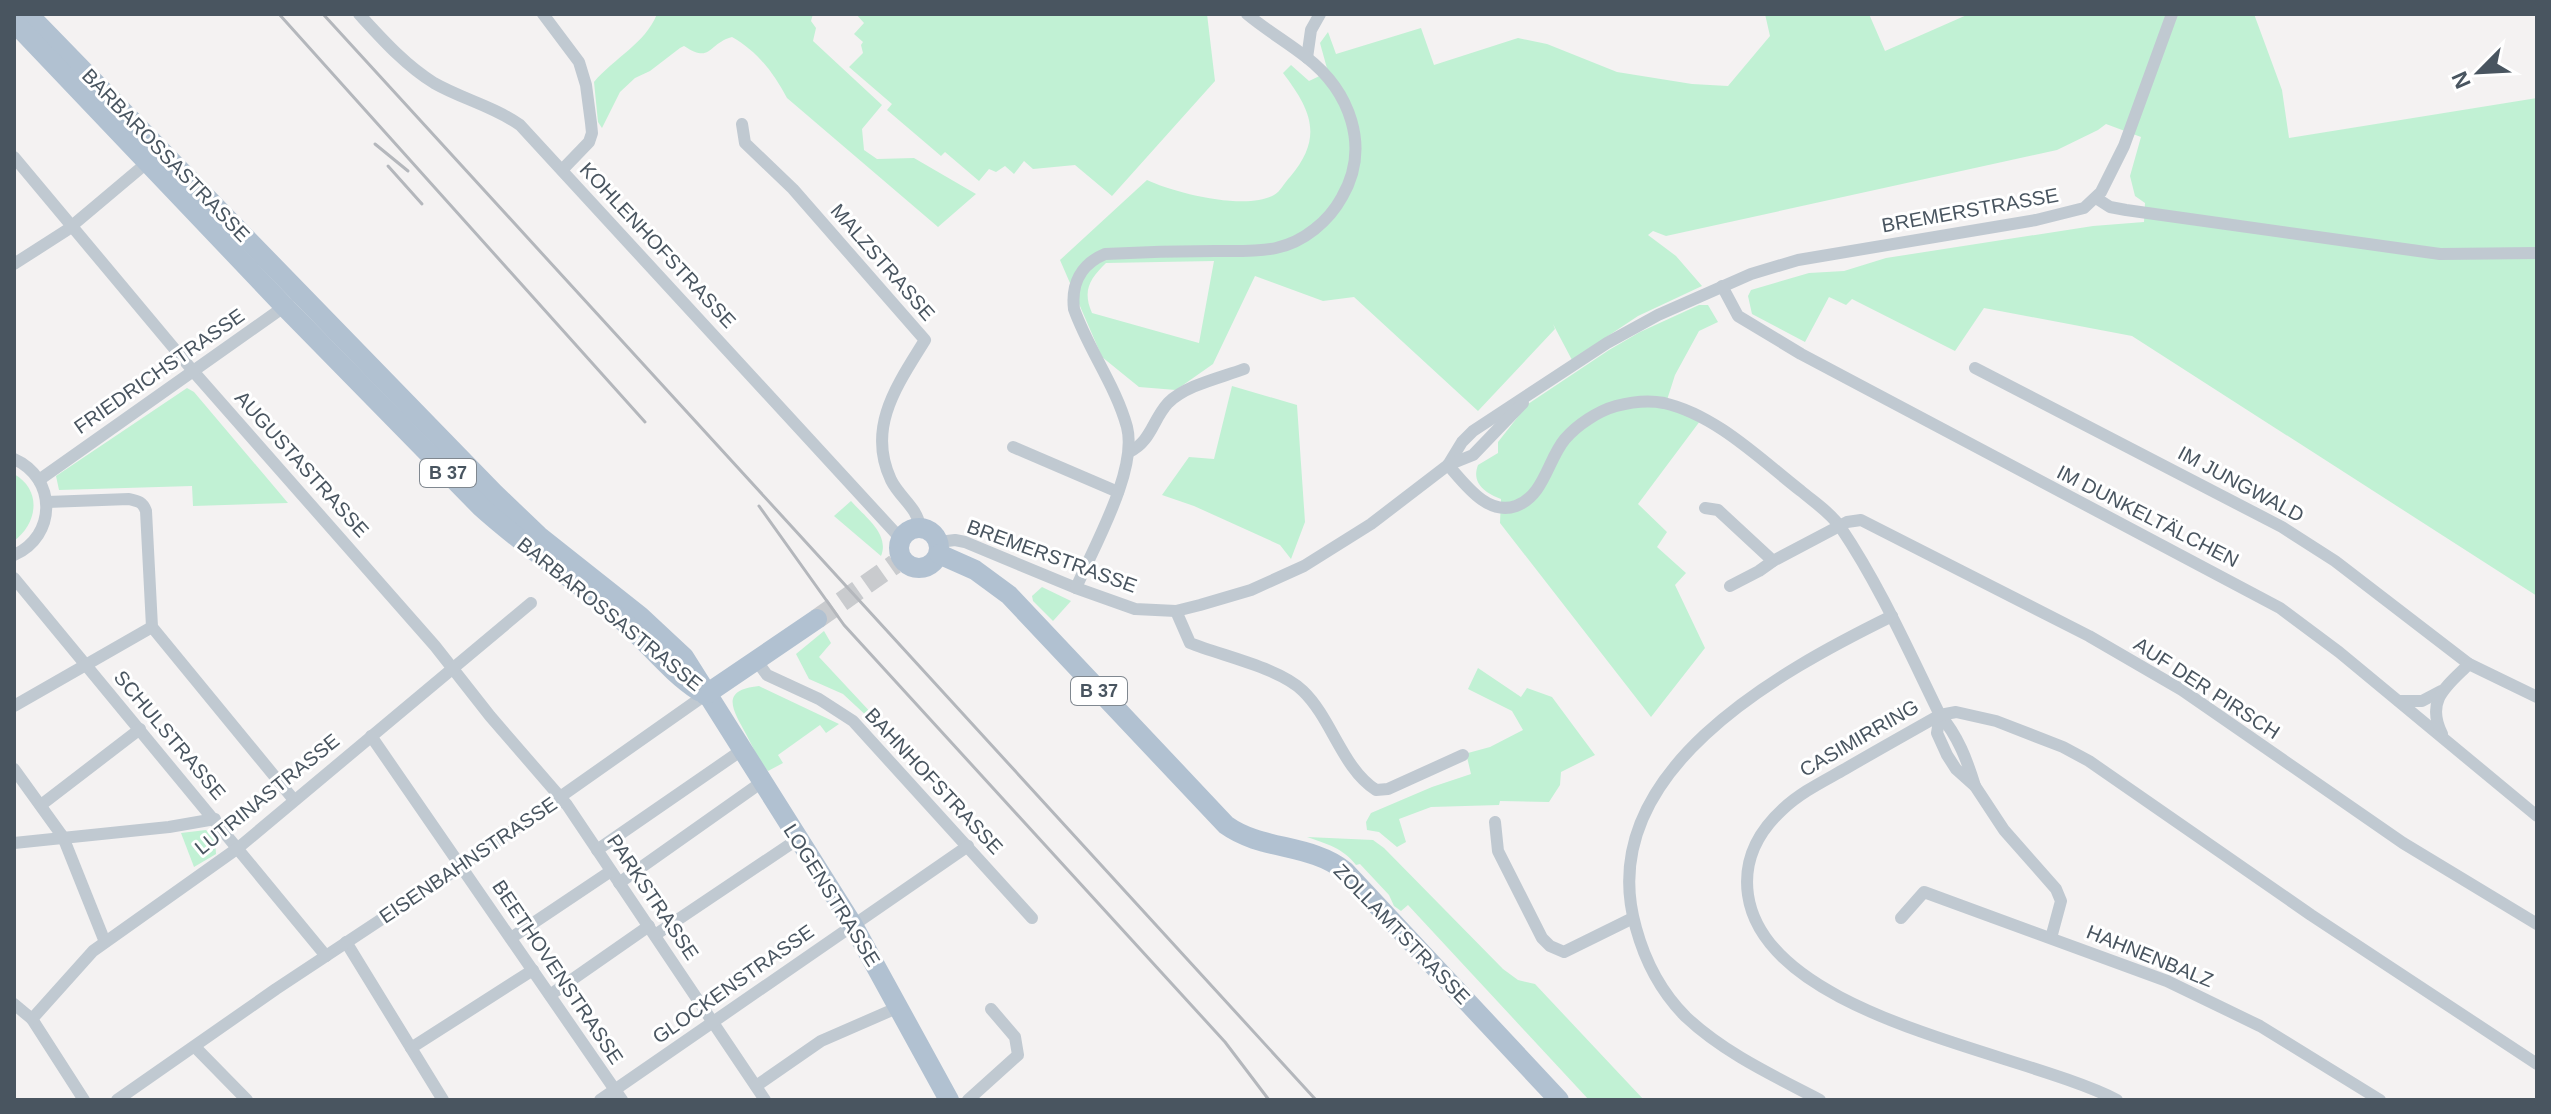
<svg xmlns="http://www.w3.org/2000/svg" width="2551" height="1114" font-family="Arial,sans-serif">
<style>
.green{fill:#c1f1d4;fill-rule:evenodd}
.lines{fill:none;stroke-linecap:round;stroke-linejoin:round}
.primary-tunnel{stroke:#c9cbce;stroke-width:20;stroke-dasharray:20 10;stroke-linecap:butt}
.street{stroke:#c0c9d1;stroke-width:12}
.primary{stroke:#b1c1d1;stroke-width:20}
.rail{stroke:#b4b7bc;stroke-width:3}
.labels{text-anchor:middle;stroke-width:6;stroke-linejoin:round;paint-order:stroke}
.shield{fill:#fff;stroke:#808890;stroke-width:2}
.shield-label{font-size:18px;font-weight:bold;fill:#495560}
.street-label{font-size:20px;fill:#495560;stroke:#fff}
</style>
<rect width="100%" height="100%" fill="#f4f2f2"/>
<!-- green -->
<g class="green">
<path d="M657,14H813L811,21L816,28L813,41L882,105L862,129L864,150L877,159L914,158L976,194L938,227L787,98C773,72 758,52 732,37C707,44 712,64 684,46L680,48L650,71L635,78L620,92L602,128L598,122L594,82C614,58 645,44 657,14Z"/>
<path d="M856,14H1207L1215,81L1112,196L1075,165L1033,169L1024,161L1014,174L1005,166L996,172L989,169L979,181L945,152L941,156L887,110L892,104L849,67L863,53L861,45L863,42L854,34L864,23Z"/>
<path d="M1765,14H1869L1885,51L1969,14H2254L2282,90L2289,138L2537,98V596L2132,336L1984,308L1955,351L1852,299L1846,305L1829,297L1805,342L1752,314L1748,296L1751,290L1809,273L1844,271L1886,258L2093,226L2144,222L2145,203L2135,196L2130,176L2141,137L2106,124L2098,130L2057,150L1666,236L1653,231L1648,235L1676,256L1702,286L1638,316L1572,360L1553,324L1555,329L1478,411L1354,297L1323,301L1255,276L1213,364L1176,390L1139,387L1102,357L1060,260L1147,180C1174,193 1247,211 1274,195C1280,192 1285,182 1290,177C1324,137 1311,110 1283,73L1291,65L1309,81L1328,72L1320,43L1328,32L1336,54L1421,28L1434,65L1518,38L1547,44L1617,72L1692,84L1728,86L1770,36ZM1214,261L1199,343L1092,313C1082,290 1090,279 1106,263Z"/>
<path d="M1699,305H1708L1718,322L1699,331L1675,375L1667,400L1703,417L1638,504L1667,532L1657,547L1686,573L1675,585L1705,648L1651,717L1500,523L1501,499C1485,493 1471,483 1478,465L1498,453V442L1528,404L1609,350L1640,332Z"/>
<path d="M1232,386L1297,405L1305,522L1291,559L1280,545L1194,506L1162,495L1189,457L1214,459Z"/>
<path d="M187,388L194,392L288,503L193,506L192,486L59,490L56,476Z"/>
<path d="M14,474C42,490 38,523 14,541Z"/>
<path d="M851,501C865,517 890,534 881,556L834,516Z"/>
<path d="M1042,587L1071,601L1053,621L1033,601L1032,596Z"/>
<path d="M824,631L831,643L819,657L874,716L870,719L843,694L809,679L796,654Z"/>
<path d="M1478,668L1521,697L1527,688L1552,697L1595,755L1561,772L1560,785L1549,802L1500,801L1499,805L1431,807L1399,819L1406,842L1397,847L1379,832L1367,830L1366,822L1371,813L1432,787L1471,774L1467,757L1468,753L1490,747L1523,730L1512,711L1468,689Z"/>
<path d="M759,686L839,724L826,733L820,725L778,755L783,763L768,771C758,760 753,747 746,734C733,710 719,690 759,686Z"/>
<path d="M206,830L215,839L216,854L194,867L181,833Z"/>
<path d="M1307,837L1373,840L1384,848L1503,969L1518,980L1535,984L1644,1100H1589L1408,905L1401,911L1394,906L1389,895L1360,864L1356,865C1343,848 1327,844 1307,837Z"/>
</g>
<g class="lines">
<!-- primary-tunnel -->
<path class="primary-tunnel" d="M817,619L895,564"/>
<!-- street -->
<g class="street">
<path d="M359,14C382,39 405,65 434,83C462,99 493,106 520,125L901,539"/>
<path d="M543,14L579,62L586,85L591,123L592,133L589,142L562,170"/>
<path d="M1307,58L1311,30L1320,14"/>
<path d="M742,124L745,143L793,189L925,340C898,384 866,427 891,480C900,498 917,507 920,527"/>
<path d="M14,157L193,371L435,646L490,716L567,805L765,1100"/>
<path d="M2096,198L2110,207L2126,210L2404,249L2440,254L2537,253"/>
<path d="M14,264L67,230L149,161"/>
<path d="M1722,286L1738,316L1801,354L2280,608L2339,652L2537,816"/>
<path d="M1975,368L2282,527L2335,561L2469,664"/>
<path d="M1013,447L1118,492"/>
<path d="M1129,452C1151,442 1153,419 1168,403C1186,385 1220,378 1244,369"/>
<path d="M14,459C57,478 57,536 14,555"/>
<path d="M1448,465L1462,442L1473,431L1607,343L1658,315L1751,274L1798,260L2036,220L2084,208L2101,192L2124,146L2172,14"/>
<path d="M1448,465C1465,484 1487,516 1516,506C1544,496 1548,459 1565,439C1577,425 1598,411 1616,406C1631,402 1649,400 1664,403C1716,415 1760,459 1801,491C1814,502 1831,513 1841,528C1880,586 1909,652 1940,715C1958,736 1967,760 1975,786"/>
<path d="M39,480L288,304"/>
<path d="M47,502L129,499C138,501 143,502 146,511L152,627L294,800"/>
<path d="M1705,508L1718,510L1773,561L1847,522L1861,520L2089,636L2182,690L2403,843L2537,924"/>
<path d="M939,542L955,540L965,542L1076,588L1135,609L1176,611L1200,605L1251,590L1304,566L1371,524L1448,465L1473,455L1523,403"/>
<path d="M14,578L326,956"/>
<path d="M1730,586L1759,571L1773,561"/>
<path d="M1076,588C1094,546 1138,470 1127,427C1116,386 1088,349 1074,309C1071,284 1081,264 1105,254C1142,252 1179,251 1215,251C1235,251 1257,252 1276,248C1304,242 1329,221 1342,197C1371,147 1350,91 1306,57C1287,42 1266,30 1247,14"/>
<path d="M1176,611L1190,643C1222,656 1280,668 1303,691C1332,719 1342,768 1376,790L1388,789L1463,755"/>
<path d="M756,660L767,675L819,699L853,721L1032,918"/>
<path d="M2399,701H2422L2441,691"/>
<path d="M14,706L152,627"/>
<path d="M1940,715L1937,733L1947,755L1956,769L1975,786L2004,830L2056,889L2061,901L2051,938"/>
<path d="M2442,734C2425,700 2447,686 2469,664L2537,697"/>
<path d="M371,736L622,1100"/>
<path d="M14,769L63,837L105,942"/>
<path d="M41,805L140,729"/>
<path d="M1495,822L1498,851L1542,938L1550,946L1564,952L1633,918"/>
<path d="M14,843L169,827L215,819"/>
<path d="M597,850L742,750"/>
<path d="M619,883L762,782"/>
<path d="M1901,918L1924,892L2167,981L2260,1026L2380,1100"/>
<path d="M655,935L798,839"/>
<path d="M511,938L611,871"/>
<path d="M346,942L443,1100"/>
<path d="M550,995L649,926"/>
<path d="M14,1004L32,1019L84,1100"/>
<path d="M32,1019L93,951L238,848L531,603"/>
<path d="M195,1047L247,1100"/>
<path d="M411,1048L533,970"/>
<path d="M756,1086L821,1041L899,1007"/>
<path d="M117,1100L276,989L462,866L705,695"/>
<path d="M600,1100L968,846"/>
<path d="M968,1100L1018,1055L1015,1037L991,1009"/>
<path d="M1820,1100C1774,1076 1724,1053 1686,1017C1661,992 1645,961 1636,928C1591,773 1780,671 1892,616"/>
<path d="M2117,1100C2022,1051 1766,1018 1748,895C1743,860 1759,831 1783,809C1801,792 1824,781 1845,769C1876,751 1908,733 1940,715L1956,712L1996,721L2063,747L2089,761L2311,915L2537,1064"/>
</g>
<!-- primary -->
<g class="primary">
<path d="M28,14L494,493L539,536L640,616L684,657L853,925L949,1100"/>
<path d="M14,22L285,307L480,506C526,548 579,582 625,623C650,645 671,673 699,691"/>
<circle cx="919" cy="548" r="20"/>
<path d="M939,554L975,570L1009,595L1226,825C1262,851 1310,843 1345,871L1559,1100"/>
<path d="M705,695L817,619"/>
</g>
<!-- rail -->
<g class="rail">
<path d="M279,14L645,422"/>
<path d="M323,14L1316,1100"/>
<path d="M375,144L408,171"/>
<path d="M388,166L422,204"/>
<path d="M759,506L844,625L1225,1042L1269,1100"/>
</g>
</g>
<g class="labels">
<!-- shield labels -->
<g class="shield">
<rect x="420" y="459" width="56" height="28" rx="6"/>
<rect x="1071" y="677" width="56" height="28" rx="6"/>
</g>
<g class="shield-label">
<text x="448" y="479">B 37</text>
<text x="1099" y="697">B 37</text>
</g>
<!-- street labels -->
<g class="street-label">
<text transform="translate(166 155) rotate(46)" y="7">BARBAROSSASTRASSE</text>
<text transform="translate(1970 210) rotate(-10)" y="7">BREMERSTRASSE</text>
<text transform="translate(658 245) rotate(47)" y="7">KOHLENHOFSTRASSE</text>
<text transform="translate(883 262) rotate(49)" y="7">MALZSTRASSE</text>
<text transform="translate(159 371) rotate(-35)" y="7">FRIEDRICHSTRASSE</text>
<text transform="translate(302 464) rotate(48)" y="7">AUGUSTASTRASSE</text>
<text transform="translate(2241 484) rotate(28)" y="7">IM JUNGWALD</text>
<text transform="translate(2148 516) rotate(27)" y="7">IM DUNKELTÄLCHEN</text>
<text transform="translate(1052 556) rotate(20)" y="7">BREMERSTRASSE</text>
<text transform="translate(610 614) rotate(39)" y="7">BARBAROSSASTRASSE</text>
<text transform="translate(2207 688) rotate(33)" y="7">AUF DER PIRSCH</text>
<text transform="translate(170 735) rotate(50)" y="7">SCHULSTRASSE</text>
<text transform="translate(1859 738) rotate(-30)" y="7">CASIMIRRING</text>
<text transform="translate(934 781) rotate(47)" y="7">BAHNHOFSTRASSE</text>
<text transform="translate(267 794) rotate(-39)" y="7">LUTRINASTRASSE</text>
<text transform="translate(468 860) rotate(-34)" y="7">EISENBAHNSTRASSE</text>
<text transform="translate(832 895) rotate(58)" y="7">LOGENSTRASSE</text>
<text transform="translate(653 897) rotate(56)" y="7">PARKSTRASSE</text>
<text transform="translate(1402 934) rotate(46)" y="7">ZOLLAMTSTRASSE</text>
<text transform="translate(2150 956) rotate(22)" y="7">HAHNENBALZ</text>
<text transform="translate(558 972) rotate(56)" y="7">BEETHOVENSTRASSE</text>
<text transform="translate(733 984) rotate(-35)" y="7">GLOCKENSTRASSE</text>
</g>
</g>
<!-- border -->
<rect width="2551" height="1114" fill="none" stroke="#495560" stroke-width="32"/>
<!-- north arrow -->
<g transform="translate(2479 72) rotate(246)" stroke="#ffffff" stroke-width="6" paint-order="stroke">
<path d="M0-6L14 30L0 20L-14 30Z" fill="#495560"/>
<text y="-12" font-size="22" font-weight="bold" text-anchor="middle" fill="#495560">N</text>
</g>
</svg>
